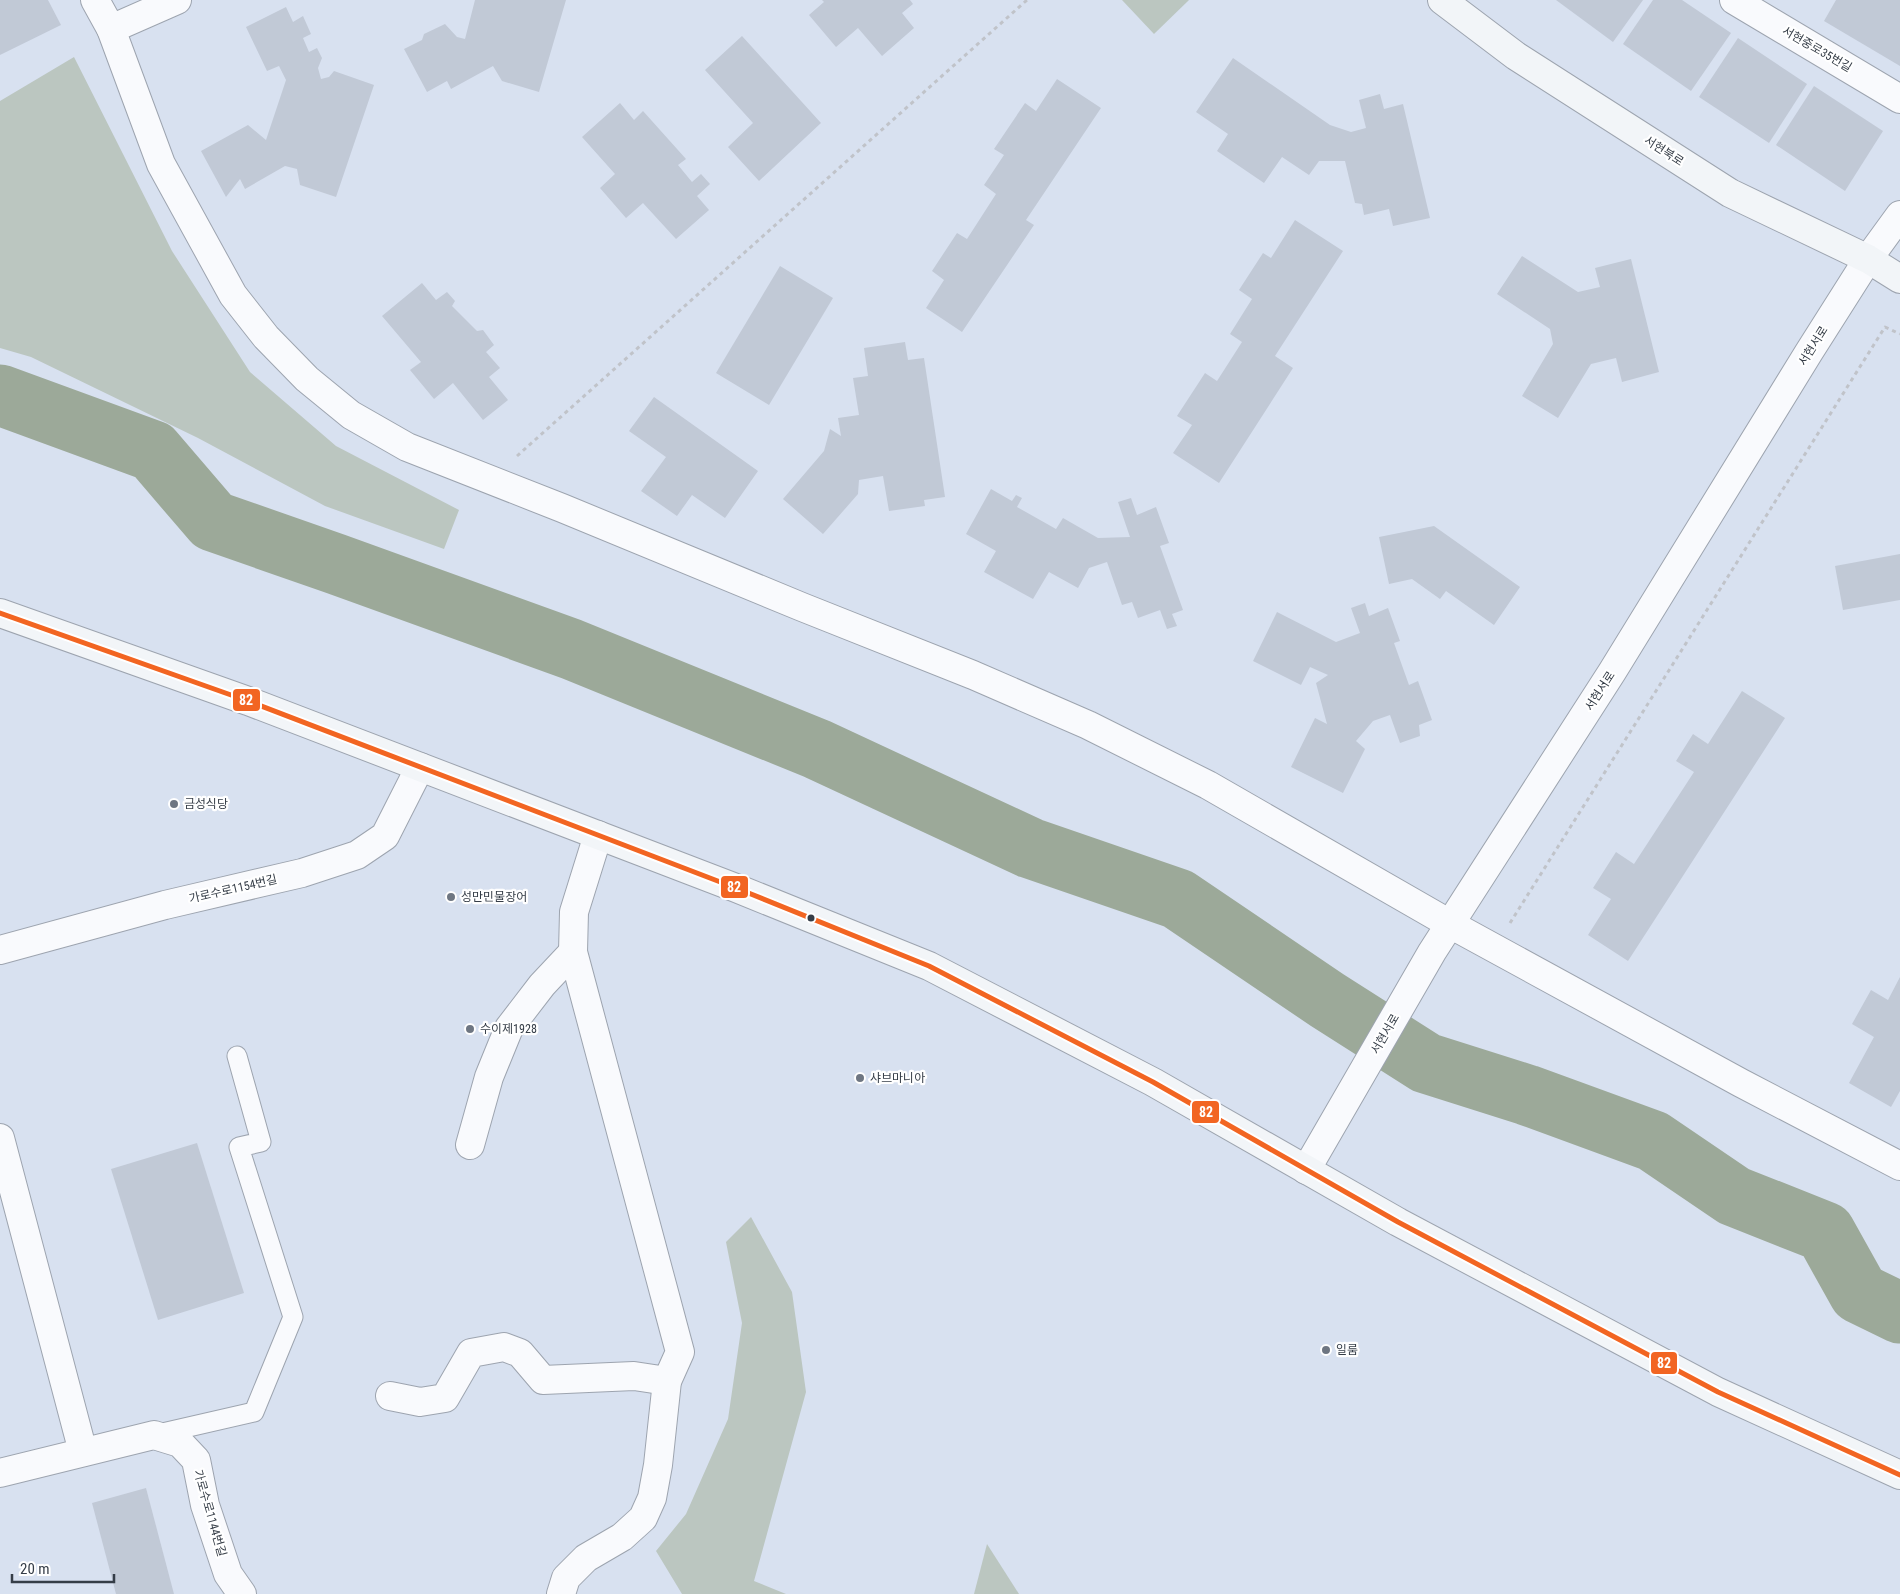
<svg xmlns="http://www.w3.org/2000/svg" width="1900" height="1594" font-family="'Roboto Condensed','Noto Sans KR',sans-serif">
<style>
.green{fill:#bbc6c0}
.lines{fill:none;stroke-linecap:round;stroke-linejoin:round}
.river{stroke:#9ca999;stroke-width:61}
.building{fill:#c1c9d6}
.lane-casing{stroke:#9da4af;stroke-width:21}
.street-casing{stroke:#9da4af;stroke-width:30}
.secondary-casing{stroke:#9da4af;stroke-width:30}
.path{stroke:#c0c3c9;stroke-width:3;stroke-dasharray:4 4;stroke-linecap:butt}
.lane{stroke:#f9fafd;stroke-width:19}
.street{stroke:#f9fafd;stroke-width:28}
.secondary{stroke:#f2f5f8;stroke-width:28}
.bus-1-casing{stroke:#fff;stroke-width:9}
.bus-1{stroke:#f26522;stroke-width:5}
.poi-dot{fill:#6e7682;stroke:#fff;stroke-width:2}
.bus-dot{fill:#353d47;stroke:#fff;stroke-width:2}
.labels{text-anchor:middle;stroke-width:4.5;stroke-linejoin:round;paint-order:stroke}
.street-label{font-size:12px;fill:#353d47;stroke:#fff}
.poi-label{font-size:12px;fill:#353d47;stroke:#fff;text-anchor:start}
.line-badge{stroke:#fff;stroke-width:2}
.badge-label{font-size:14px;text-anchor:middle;font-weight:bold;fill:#fff}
</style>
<rect width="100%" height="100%" fill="#d8e1f0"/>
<!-- green -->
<g class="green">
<path d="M1122,0H1189L1154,34Z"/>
<path d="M74,57L172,251L250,372L336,446L459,510L444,549L325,506L198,438L31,357L0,348V101Z"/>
<path d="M751,1217L792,1292L806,1392L754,1581L786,1594H682L656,1551L686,1514L728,1419L742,1323L726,1242Z"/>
<path d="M987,1544L1019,1594H974Z"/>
</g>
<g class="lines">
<!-- river -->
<path class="river" d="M0,395L153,451L213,521L336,564L571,649L817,749L1030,848L1178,899L1327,1000L1426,1063L1527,1095L1653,1141L1734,1196L1825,1232L1859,1293L1900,1313"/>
</g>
<!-- building -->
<g class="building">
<path d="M0,0H48L61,25L0,55Z"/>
<path d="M475,0H566L539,92L502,81L493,66L451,89L447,81L427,92L404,49L422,40L424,34L445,24L457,37L465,39Z"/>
<path d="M822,0H910L913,4L902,13L914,28L882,56L858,28L836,47L809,15L824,2Z"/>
<path d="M1556,0H1643L1613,42Z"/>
<path d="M1653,0H1682L1731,33L1691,91L1623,44Z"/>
<path d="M1836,0H1900V66L1824,21Z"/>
<path d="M286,7L293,22L303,16L311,34L303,38L309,52L317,48L322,58L318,68L321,79L329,77L334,71L374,85L336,197L300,185L297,169L285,166L245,189L240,179L226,197L201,151L248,125L266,140L286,80L279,66L267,71L246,27Z"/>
<path d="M742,36L821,123L759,181L728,147L753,123L705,70Z"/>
<path d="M1738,38L1807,84L1769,143L1699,97Z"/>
<path d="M1233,58L1330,125L1351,132L1366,128L1359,100L1380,94L1384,109L1403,104L1430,218L1393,226L1389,209L1364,215L1362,204L1355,203L1345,161H1319L1309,175L1282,157L1264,183L1217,151L1228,134L1196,112Z"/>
<path d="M1057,79L1101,108L1026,220L1034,225L962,332L926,308L944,280L932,271L957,233L967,239L996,194L984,185L1004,155L994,149L1025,103L1036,111Z"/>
<path d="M1814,86L1883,131L1845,191L1776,145Z"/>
<path d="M620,103L634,120L643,111L686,159L678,165L692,182L701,174L710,184L697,196L709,210L676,239L643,203L626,218L600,188L615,174L582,137Z"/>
<path d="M1295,220L1343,251L1275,356L1293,368L1219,483L1173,453L1192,425L1177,416L1205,373L1217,381L1242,342L1230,334L1252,299L1239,290L1263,253L1271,258Z"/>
<path d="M1522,256L1578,292L1600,287L1595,268L1631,259L1659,372L1622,382L1616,358L1591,364L1558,418L1522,396L1553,344L1550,329L1497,294Z"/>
<path d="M780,266L833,298L769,405L716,373Z"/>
<path d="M422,283L436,300L447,292L455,301L452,306L477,331L483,330L494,345L486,352L500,368L489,377L508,400L483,420L453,383L434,399L410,370L421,362L382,316Z"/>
<path d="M905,342L908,360L924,358L945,497L924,500L925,506L889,511L883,476L859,480L858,494L823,534L783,499L824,451L830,429L841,436L838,418L859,415L853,378L868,376L864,348Z"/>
<path d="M654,397L758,471L725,518L692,495L677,516L641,491L666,457L629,431Z"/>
<path d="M991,489L1012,501L1016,495L1022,498L1017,507L1056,529L1063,518L1098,538L1130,537L1118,502L1131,498L1137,515L1156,507L1169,543L1160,546L1183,610L1172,614L1177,626L1167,629L1160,610L1138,618L1132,602L1122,605L1107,562L1089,568L1078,588L1049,572L1033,599L984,572L996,551L966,534Z"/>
<path d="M1434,526L1520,587L1494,625L1446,591L1440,599L1412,579L1389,584L1379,537Z"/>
<path d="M1900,554V600L1843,610L1835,566Z"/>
<path d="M1365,603L1369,616L1388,608L1400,641L1394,643L1409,685L1418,681L1432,720L1419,725L1420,736L1400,743L1390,715L1373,721L1356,741L1365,749L1343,793L1291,767L1315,718L1327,724L1316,683L1328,675L1310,667L1301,685L1253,661L1277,612L1336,642L1360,633L1351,608Z"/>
<path d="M1742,691L1785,718L1628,961L1588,935L1611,899L1593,888L1616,852L1634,864L1694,772L1676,761L1693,734L1708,744Z"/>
<path d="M1900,977V1091L1891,1107L1849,1083L1874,1037L1852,1024L1871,990L1888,1000Z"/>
<path d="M197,1143L244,1293L158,1320L111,1169Z"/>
<path d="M146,1488L174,1594H116L92,1503Z"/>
</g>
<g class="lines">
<defs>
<path id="lane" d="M158,1434L254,1412L293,1317L239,1147L261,1142L237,1056"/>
<g id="street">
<path d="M95,0L111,29L161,164L233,295L266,337L307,379L351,415L407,447L562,508L802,607L973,675L1088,725L1208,785L1450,924L1741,1083L1900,1166"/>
<path d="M1734,0L1900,99"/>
<path d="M111,29L177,0"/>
<path d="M0,950L165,905L302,873L357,855L385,836L420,767"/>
<path d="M0,1138L83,1452"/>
<path d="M470,1145L489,1077L509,1028L542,985L573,952"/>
<path d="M1306,1170L1432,952L1612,672L1809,352L1868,259L1900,215"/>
<path d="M390,1396L420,1402L445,1398L471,1353L504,1347L520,1353L543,1380L634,1376L667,1381"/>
<path d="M0,1473L154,1435L180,1443L196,1460L205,1505L228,1574L242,1594"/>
<path d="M561,1594L566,1578L586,1558L622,1537L643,1518L652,1498L658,1465L667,1381L680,1352L573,952L574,912L598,835"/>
</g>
<g id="secondary">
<path d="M1442,0L1516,56L1730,193L1868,259L1900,279"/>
<path d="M0,613L248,701L736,888L929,966L1153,1082L1398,1222L1718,1392L1900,1475"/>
</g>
</defs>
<!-- lane casing -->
<use href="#lane" class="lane-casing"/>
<!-- street casing -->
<use href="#street" class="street-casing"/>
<!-- secondary casing -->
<use href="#secondary" class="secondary-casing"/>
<!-- path -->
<g class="path">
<path d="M517,456L1027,0"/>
<path d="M1510,923L1885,327L1900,334"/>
</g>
<!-- lane -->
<use href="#lane" class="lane"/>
<!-- street -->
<use href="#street" class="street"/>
<!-- secondary -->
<use href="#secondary" class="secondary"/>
<defs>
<path id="bus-1" d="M0,613L248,701L736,888L929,966L1153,1082L1398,1222L1718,1392L1900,1475"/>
</defs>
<!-- bus-1 casing -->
<use href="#bus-1" class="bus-1-casing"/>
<!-- bus-1 -->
<use href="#bus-1" class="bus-1"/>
</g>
<!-- markers -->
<g class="poi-dot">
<circle cx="174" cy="804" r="5"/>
<circle cx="451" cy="897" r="5"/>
<circle cx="470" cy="1029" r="5"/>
<circle cx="860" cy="1078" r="5"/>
<circle cx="1326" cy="1350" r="5"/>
</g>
<circle class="bus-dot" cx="811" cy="918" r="4.5"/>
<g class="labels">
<!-- street labels -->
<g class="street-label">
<text transform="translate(1817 49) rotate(30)" y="4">서현중로35번길</text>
<text transform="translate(1664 151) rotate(33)" y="4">서현북로</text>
<text transform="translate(1813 346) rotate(-58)" y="4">서현서로</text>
<text transform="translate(1600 691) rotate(-57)" y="4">서현서로</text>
<text transform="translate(233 889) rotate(-13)" y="4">가로수로1154번길</text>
<text transform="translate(1385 1034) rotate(-60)" y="4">서현서로</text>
<text transform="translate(210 1513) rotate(74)" y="4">가로수로1144번길</text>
</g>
<!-- poi labels -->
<g class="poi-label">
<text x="184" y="808">금성식당</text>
<text x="461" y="901">성만민물장어</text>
<text x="480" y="1033">수이제1928</text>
<text x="870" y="1082">샤브마니아</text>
<text x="1336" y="1354">일룸</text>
</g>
</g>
<g class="line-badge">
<rect x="232" y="688" width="29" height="24" rx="5" fill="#f26522"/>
<rect x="720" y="875" width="29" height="24" rx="5" fill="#f26522"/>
<rect x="1191" y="1100" width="29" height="24" rx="5" fill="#f26522"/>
<rect x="1650" y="1351" width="28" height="24" rx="5" fill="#f26522"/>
</g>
<g class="badge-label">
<text x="246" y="705">82</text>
<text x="734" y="892">82</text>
<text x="1206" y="1117">82</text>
<text x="1664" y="1368">82</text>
</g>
<!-- scale -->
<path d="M12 1574v8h102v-8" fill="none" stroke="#353d47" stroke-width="2.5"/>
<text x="20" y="1574" font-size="15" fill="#353d47" stroke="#ffffff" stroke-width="4" paint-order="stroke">20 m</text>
</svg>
